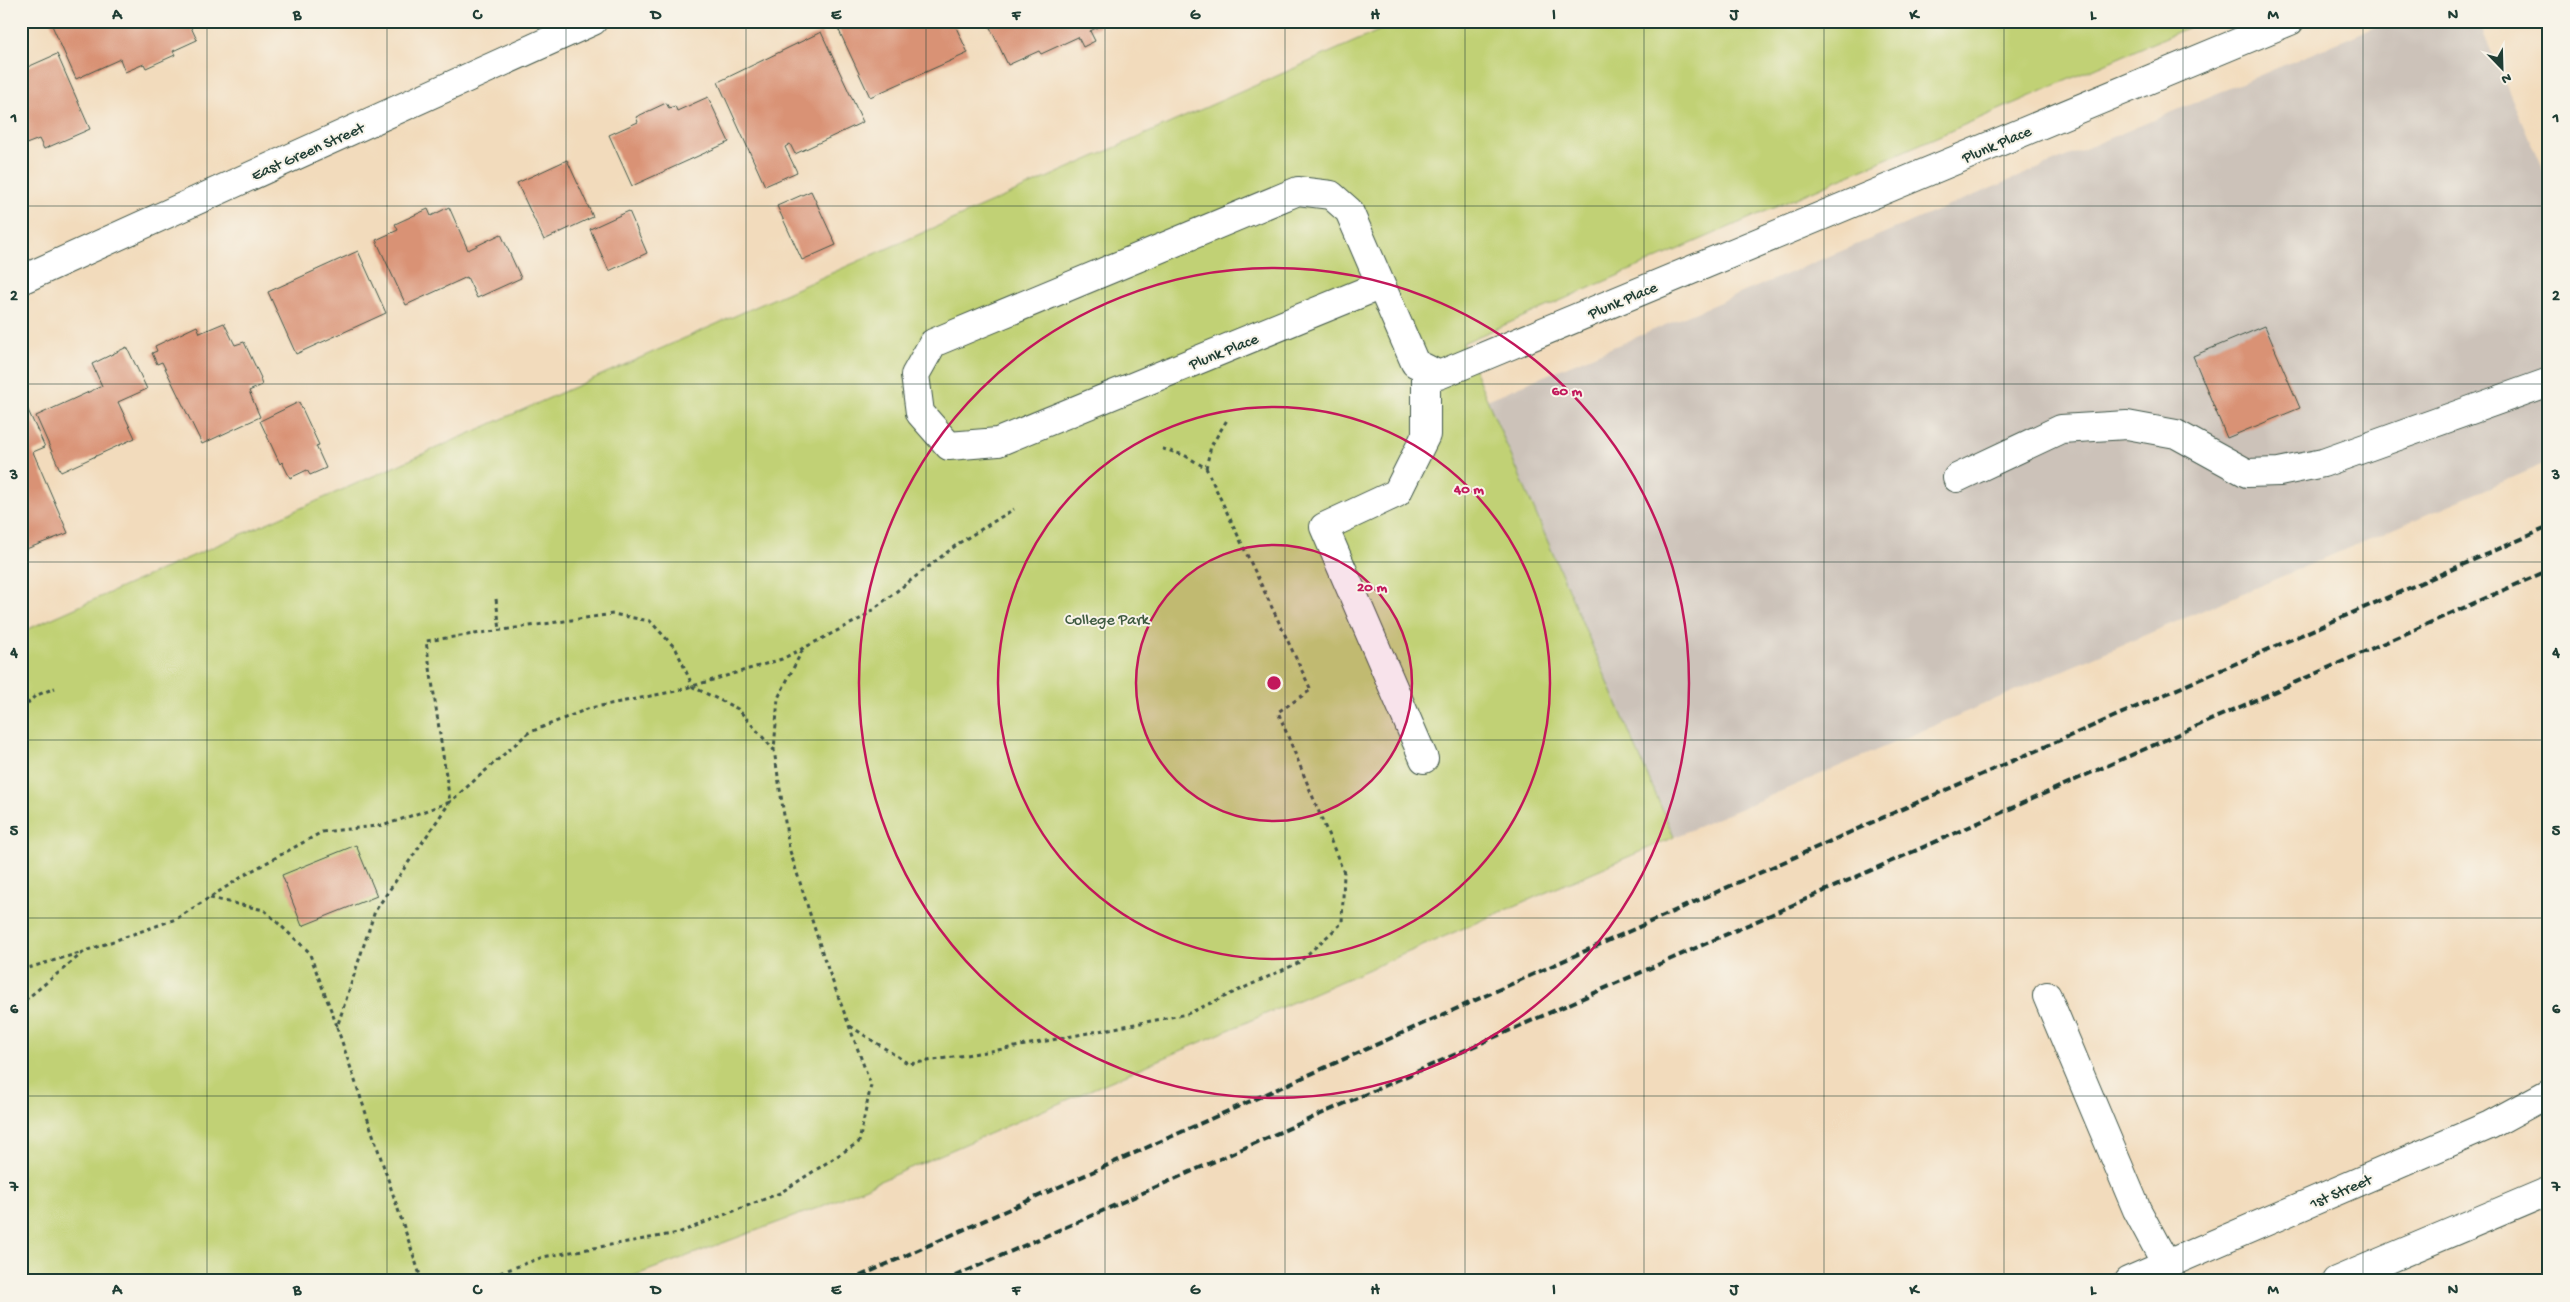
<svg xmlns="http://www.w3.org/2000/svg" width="2570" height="1302" font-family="'Gochi Hand',sans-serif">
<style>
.industrial{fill:#ccc2b9}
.green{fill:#c1d174;stroke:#708754}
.building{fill:#d99274}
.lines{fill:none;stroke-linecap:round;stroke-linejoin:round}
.lane-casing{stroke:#3f5548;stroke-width:30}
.street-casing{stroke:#3f5548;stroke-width:30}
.path{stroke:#3f5548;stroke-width:3;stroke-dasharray:4 4;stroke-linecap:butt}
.lane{stroke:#fff;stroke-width:28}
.street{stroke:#fff;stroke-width:28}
.rail{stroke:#1f3d34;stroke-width:4;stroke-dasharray:8 4;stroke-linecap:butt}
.grid{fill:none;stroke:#1f3d34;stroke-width:1;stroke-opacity:0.55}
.ring{fill:none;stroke:#c2185b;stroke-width:2.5}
.labels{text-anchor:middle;stroke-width:4;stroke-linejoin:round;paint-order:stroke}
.street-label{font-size:16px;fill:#1f3d34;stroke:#f7f3e8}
.park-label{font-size:16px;fill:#3f5b41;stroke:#f7f3e8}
.centre{fill:#c2185b;stroke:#f7f3e8;stroke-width:2.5}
.ring-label{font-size:15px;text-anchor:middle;font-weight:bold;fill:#c2185b;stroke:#f7f3e8;stroke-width:4;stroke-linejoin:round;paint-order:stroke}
.neatline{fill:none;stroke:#1f3d34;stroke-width:2}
.grid-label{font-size:16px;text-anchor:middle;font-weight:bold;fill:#1f3d34}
</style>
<rect width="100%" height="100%" fill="#f7f3e8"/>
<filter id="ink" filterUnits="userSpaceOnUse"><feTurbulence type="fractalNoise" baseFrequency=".02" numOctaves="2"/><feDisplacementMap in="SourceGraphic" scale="10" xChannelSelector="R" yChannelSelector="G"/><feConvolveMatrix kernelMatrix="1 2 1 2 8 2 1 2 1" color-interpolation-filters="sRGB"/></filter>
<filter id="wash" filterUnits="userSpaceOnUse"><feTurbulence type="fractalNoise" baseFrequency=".0096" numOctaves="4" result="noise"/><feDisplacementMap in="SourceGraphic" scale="20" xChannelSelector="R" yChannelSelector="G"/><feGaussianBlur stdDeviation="1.12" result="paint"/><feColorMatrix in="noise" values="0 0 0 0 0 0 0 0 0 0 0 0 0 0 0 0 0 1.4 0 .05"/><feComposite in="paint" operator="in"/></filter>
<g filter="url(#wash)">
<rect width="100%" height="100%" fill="#f2dbbc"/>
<!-- industrial -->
<path class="industrial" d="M2389,21H2478L2549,184V462L1674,837L1487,400Z"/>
<!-- green -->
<path class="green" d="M1401,21H2203L1463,343L1674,837L820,1207L620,1281H21V632Z"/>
<g id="blocks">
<!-- building -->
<g class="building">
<path d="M50,21H188L197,40L173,51L175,55L146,68L144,64L125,72L120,59L76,79Z"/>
<path d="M841,21H953L968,53L870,97L836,24Z"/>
<path d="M987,21H1098L1100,26L1090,31L1095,41L1083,47L1078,37L1041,54L1039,51L1008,65Z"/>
<path d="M821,32L863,122L795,154L790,144L785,147L797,172L765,186L718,82Z"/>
<path d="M57,54L90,129L44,149L39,139L21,146V70Z"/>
<path d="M708,97L729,142L632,186L609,135L638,122L636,117L666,103L669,108L675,106L677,111Z"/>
<path d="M567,160L593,217L544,240L517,183Z"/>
<path d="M811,191L836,245L802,260L777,206Z"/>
<path d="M449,207L468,250L501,234L521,278L477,298L467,277L406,305L376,240L398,230L395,224L428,209L431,216Z"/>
<path d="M629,211L647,253L609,271L590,229Z"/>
<path d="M358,251L386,313L296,354L268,292Z"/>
<path d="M224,323L235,345L244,342L261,378L260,379L262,385L249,391L260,417L202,444L162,362L157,364L152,353L157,351L155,346L197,326L200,333Z"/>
<path d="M2265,326L2300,408L2227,438L2193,356Z"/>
<path d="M127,347L147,389L118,402L135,438L61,472L36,416L102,386L92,364Z"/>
<path d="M21,395L45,447L33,452L68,533L21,551Z"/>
<path d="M299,402L319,445L316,446L326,468L310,475L307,470L290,478L282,462L280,464L260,421Z"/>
<path d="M356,845L377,896L302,926L282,875Z"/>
</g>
</g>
</g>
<g filter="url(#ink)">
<use href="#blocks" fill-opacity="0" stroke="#3f5548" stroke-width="1"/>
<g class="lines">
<defs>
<g id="lane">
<path d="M1381,285L1349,211L1331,195L1298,191L933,343L915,375L920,413L949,446L998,442L1381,285L1415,363L1439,375L2290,21"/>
<path d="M1957,478L2061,429L2127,425L2176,434L2247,473L2279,472L2323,463L2549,382"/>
<path d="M1424,759L1324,527L1397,493L1426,435V369"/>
<path d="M2047,996L2137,1210L2166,1264"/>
</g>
<g id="street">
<path d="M21,280L593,21"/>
<path d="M2128,1281L2490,1125L2549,1093"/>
<path d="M2336,1281L2549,1191"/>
</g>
</defs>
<!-- lane casing -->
<use href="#lane" class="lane-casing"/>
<!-- street casing -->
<use href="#street" class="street-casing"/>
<!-- path -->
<g class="path">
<path d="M1206,468L1211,446L1227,420"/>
<path d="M496,599L500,630"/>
<path d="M21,710L35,696L55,688"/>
<path d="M210,898L264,910L309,952L337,1026"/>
<path d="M21,970L83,952"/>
<path d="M21,1007L24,1001L85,951L176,919L248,873L322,832L385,825L450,802L426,641L613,614L650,621L676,649L693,687L738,709L774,750"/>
<path d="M850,1026L909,1064L1010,1048L1187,1014L1298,963L1342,923L1344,873L1278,712L1311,690L1206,468L1184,455L1160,448"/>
<path d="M422,1281L337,1027L375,911L450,802L528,733L590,708L676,691L782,659L862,618L959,543L1014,509"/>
<path d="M478,1281L543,1257L678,1233L780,1193L859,1142L871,1085L824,958L789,848L774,750L778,698L804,647"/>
</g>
<!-- lane -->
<use href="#lane" class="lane"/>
<!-- street -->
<use href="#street" class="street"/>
<!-- rail -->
<g class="rail">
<path d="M849,1281L1893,813L2549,527"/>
<path d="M944,1281L2549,570"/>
</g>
</g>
</g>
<!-- grid -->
<path class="grid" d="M207,21V1281M387,21V1281M566,21V1281M746,21V1281M926,21V1281M1105,21V1281M1285,21V1281M1465,21V1281M1644,21V1281M1824,21V1281M2004,21V1281M2183,21V1281M2363,21V1281M21,206H2549M21,384H2549M21,562H2549M21,740H2549M21,918H2549M21,1096H2549"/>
<!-- distance rings -->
<circle cx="1274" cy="683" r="138" fill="#c2185b" fill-opacity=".12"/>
<g class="ring">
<circle cx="1274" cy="683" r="138"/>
<circle cx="1274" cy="683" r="276"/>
<circle cx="1274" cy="683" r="415"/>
</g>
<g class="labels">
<!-- street labels -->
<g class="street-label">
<text transform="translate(1996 143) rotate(-23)" y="6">Plunk Place</text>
<text transform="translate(307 150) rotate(-24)" y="6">East Green Street</text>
<text transform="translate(1622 299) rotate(-23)" y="6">Plunk Place</text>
<text transform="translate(1223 350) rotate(-22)" y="6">Plunk Place</text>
<text transform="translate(2340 1190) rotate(-23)" y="6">1st Street</text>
</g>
<!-- park labels -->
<g class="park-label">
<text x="1107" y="624">College Park</text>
</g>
</g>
<circle cx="1274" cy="683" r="8" class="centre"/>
<g class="ring-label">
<text x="1567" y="395">60 m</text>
<text x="1469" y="493">40 m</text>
<text x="1372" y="591">20 m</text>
</g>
<!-- margin -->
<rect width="2570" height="1302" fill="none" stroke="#f7f3e8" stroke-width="55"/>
<!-- north arrow -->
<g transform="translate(2502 68) rotate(157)" stroke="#f7f3e8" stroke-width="4" paint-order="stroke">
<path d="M0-4L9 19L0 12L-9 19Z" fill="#1f3d34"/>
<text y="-8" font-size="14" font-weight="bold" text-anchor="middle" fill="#1f3d34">N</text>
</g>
<rect x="28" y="28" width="2514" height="1246" class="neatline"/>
<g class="grid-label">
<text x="117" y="19">A</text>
<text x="297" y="19">B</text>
<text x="477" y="19">C</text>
<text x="656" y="19">D</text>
<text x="836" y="19">E</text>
<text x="1016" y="19">F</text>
<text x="1195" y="19">G</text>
<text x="1375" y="19">H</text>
<text x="1554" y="19">I</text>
<text x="1734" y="19">J</text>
<text x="1914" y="19">K</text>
<text x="2093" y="19">L</text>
<text x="2273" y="19">M</text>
<text x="2453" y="19">N</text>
<text x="14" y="122">1</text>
<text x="2556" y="122">1</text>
<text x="14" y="300">2</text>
<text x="2556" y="300">2</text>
<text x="14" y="479">3</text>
<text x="2556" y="479">3</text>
<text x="14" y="657">4</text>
<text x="2556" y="657">4</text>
<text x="14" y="835">5</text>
<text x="2556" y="835">5</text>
<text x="14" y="1013">6</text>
<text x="2556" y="1013">6</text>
<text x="14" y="1191">7</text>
<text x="2556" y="1191">7</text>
<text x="117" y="1294">A</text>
<text x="297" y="1294">B</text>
<text x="477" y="1294">C</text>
<text x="656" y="1294">D</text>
<text x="836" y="1294">E</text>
<text x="1016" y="1294">F</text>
<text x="1195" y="1294">G</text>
<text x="1375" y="1294">H</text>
<text x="1554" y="1294">I</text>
<text x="1734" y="1294">J</text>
<text x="1914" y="1294">K</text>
<text x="2093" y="1294">L</text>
<text x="2273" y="1294">M</text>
<text x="2453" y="1294">N</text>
</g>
</svg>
